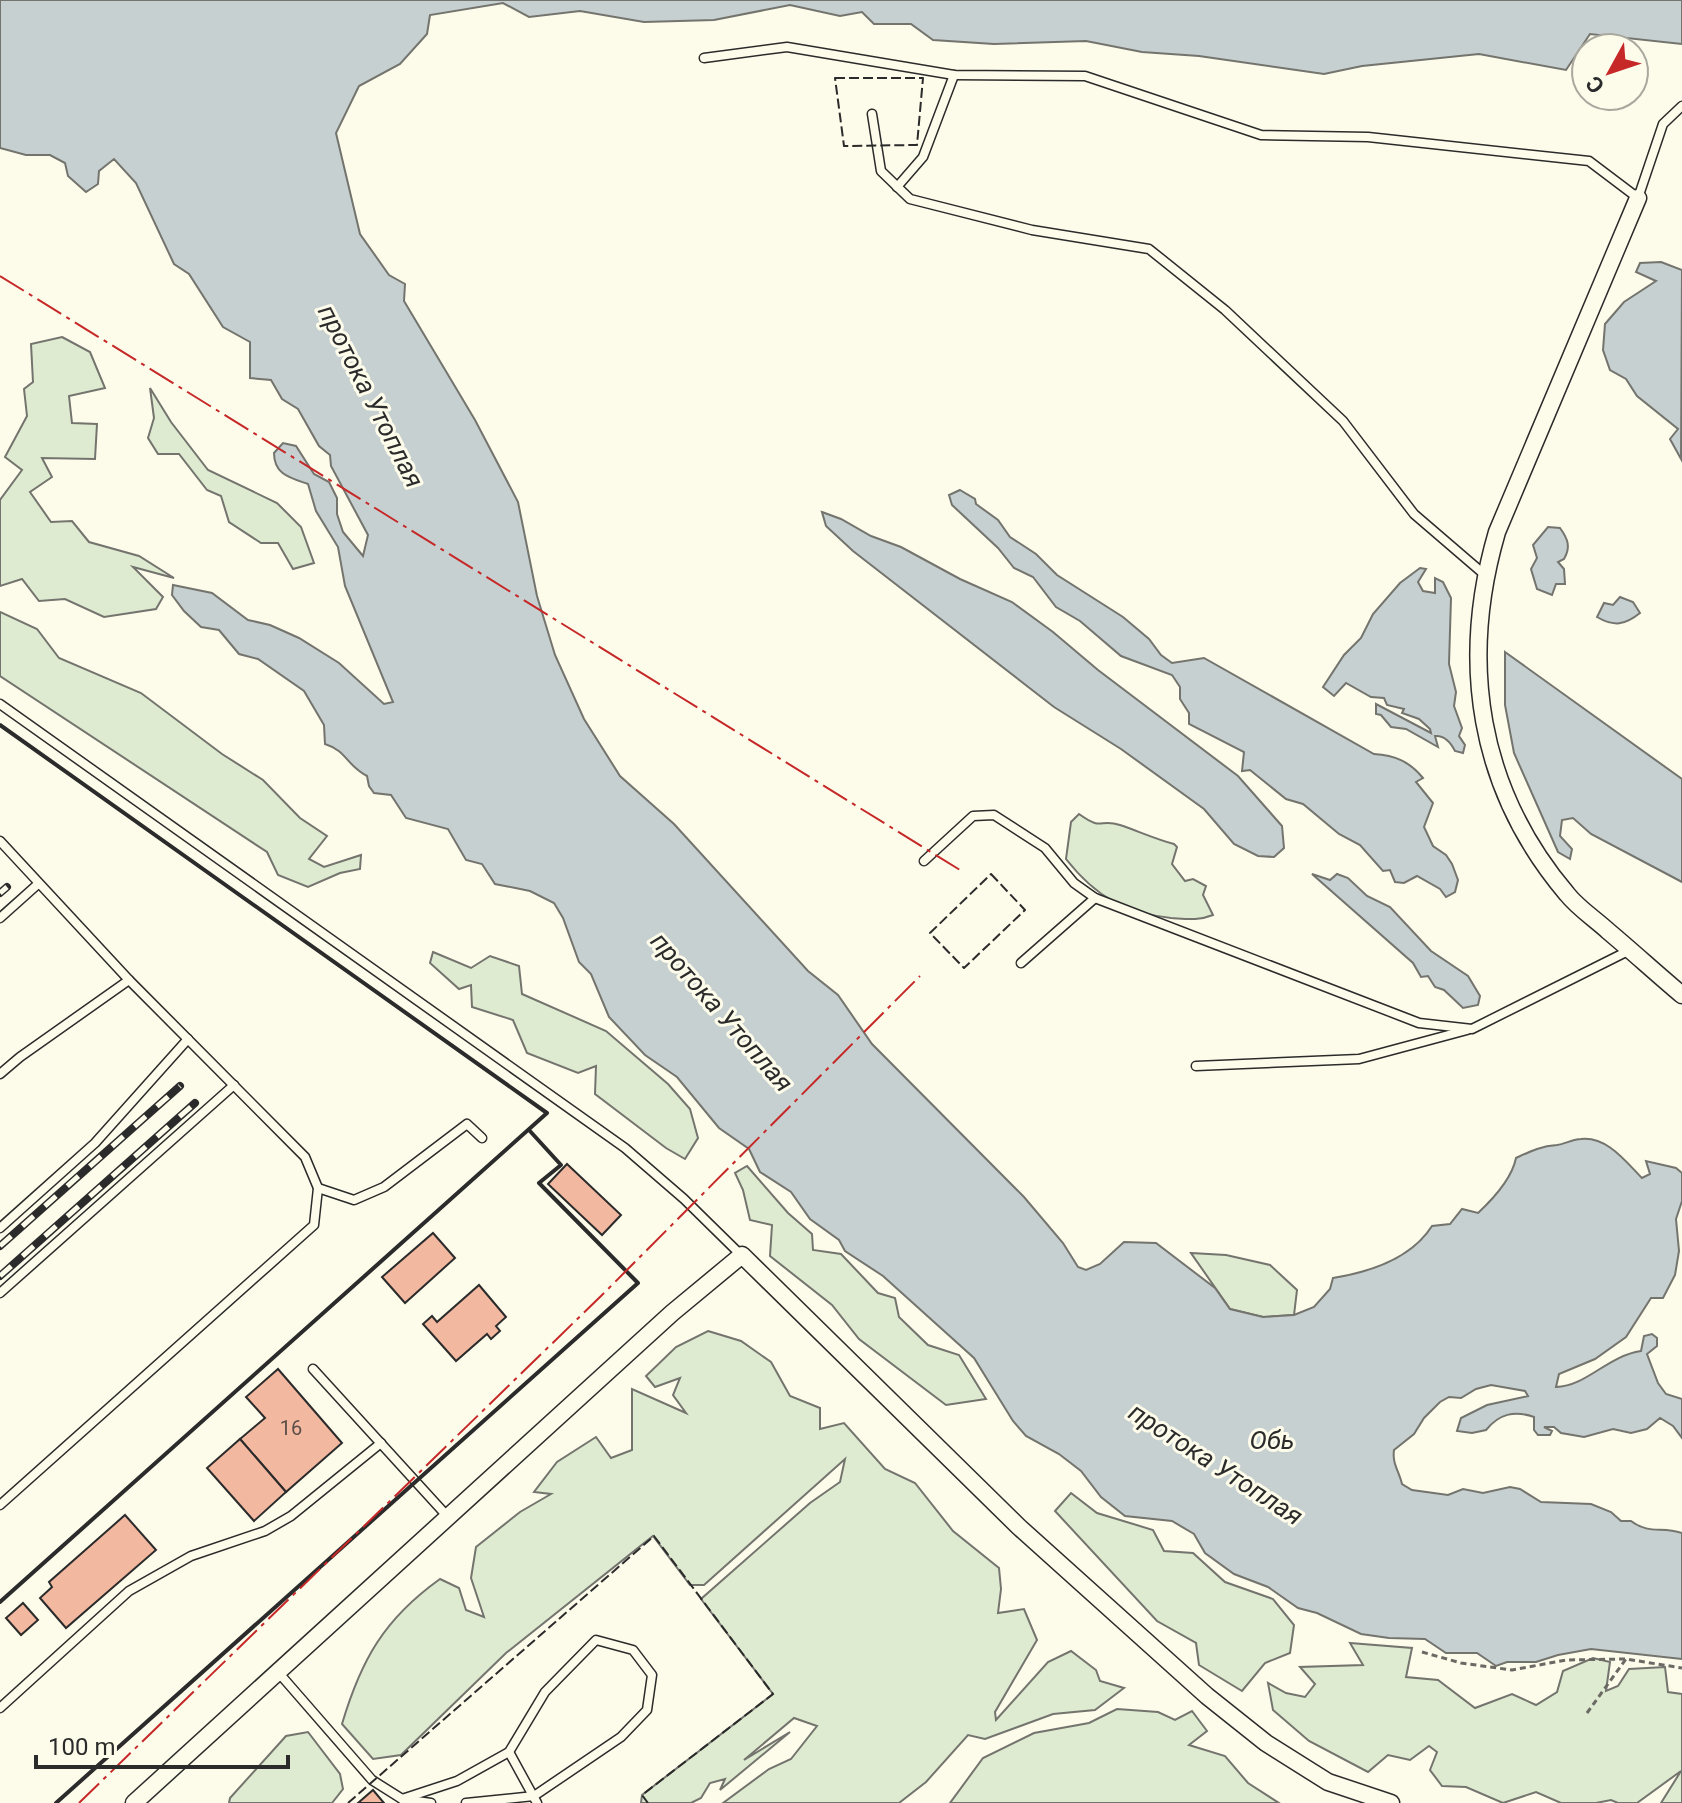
<svg xmlns="http://www.w3.org/2000/svg" width="1682" height="1803" font-family="Roboto,sans-serif">
<style>
.green{fill:#deebd1;stroke:#74746e;stroke-width:2}
.water{fill:#c7d0d0;stroke:#74746e;stroke-width:2}
.building{fill:#f2b8a0;stroke:#2b2b2b;stroke-width:2}
.lines{fill:none;stroke-linecap:round;stroke-linejoin:round}
.lane-casing{stroke:#2b2b2b;stroke-width:11}
.street-casing{stroke:#2b2b2b;stroke-width:19}
.path{stroke:#6a6964;stroke-width:3;stroke-dasharray:6 4;stroke-linecap:butt}
.lane{stroke:#fdfbea;stroke-width:8}
.street{stroke:#fdfbea;stroke-width:16}
.rail-casing{stroke:#2b2b2b;stroke-width:8}
.rail{stroke:#fdfbea;stroke-width:5;stroke-dasharray:15;stroke-linecap:butt}
.fence{stroke:#2b2b2b;stroke-width:2;stroke-dasharray:10 4;stroke-linecap:butt}
.wall{stroke:#2b2b2b;stroke-width:4}
.power{stroke:#c62828;stroke-width:2;stroke-dasharray:28 6 4 6;stroke-linecap:butt}
.labels{text-anchor:middle;stroke-width:6;stroke-linejoin:round;paint-order:stroke}
.number-label{font-size:20px;fill:#5d4e48}
.water-label{font-size:26px;font-style:italic;fill:#2b2b2b;stroke:#fdfbea}
</style>
<rect width="100%" height="100%" fill="#fdfbea"/>
<!-- green -->
<g class="green">
<path d="M62,337L90,352L105,388L69,396L72,423L97,424L95,459L42,458L52,477L30,492L51,522L72,521L89,542L139,556L174,578L133,567L163,597L156,609L104,617L65,599L39,601L22,579L0,586V500L22,470L5,457L27,416L24,389L33,382L31,344Z"/>
<path d="M150,388L171,422L208,470L277,503L301,527L314,563L293,569L278,543H261L229,522L221,496L207,490L179,454H158L148,438L154,418Z"/>
<path d="M0,612L37,629L59,658L141,693L222,754L263,780L300,818L327,836L309,859L324,867L361,855L360,869L340,873L308,887L278,875L267,852L0,676Z"/>
<path d="M1079,814C1104,832 1098,818 1120,825C1138,831 1155,839 1174,844L1177,847L1172,864L1185,881L1193,879L1206,886L1203,895L1213,915C1198,921 1187,919 1171,918C1125,913 1096,897 1066,859L1071,822Z"/>
<path d="M433,952L471,968L490,956L519,966L522,994L606,1031L668,1084L690,1109L698,1138L685,1159L666,1148L595,1094L596,1066L578,1073L527,1053L513,1020L472,1007L471,985L459,989L430,963Z"/>
<path d="M747,1166L788,1213L812,1234L813,1250L841,1254L878,1293L895,1298L899,1317L928,1345L959,1355L986,1399L946,1405L859,1339L832,1305L770,1256L772,1225L750,1220L743,1190L735,1173Z"/>
<path d="M1191,1253L1226,1255L1270,1265L1297,1290L1294,1315L1263,1317L1230,1309Z"/>
<path d="M708,1331L741,1341L771,1362L790,1396L820,1408V1429L844,1423L885,1469L915,1483L953,1531L999,1568L1001,1589L998,1613L1024,1609L1037,1640L995,1712L996,1720L1048,1662L1071,1651L1096,1670L1100,1681L1124,1688L1095,1710L1053,1714L985,1739L968,1735L926,1782L899,1803H723L769,1769L791,1759L817,1726L794,1718L744,1760L790,1732L720,1790L725,1779L710,1783L701,1798L691,1803H641L642,1795L773,1694L701,1599L810,1503L840,1482L845,1459L704,1585H690L653,1536L506,1653L401,1755L373,1759L342,1724C361,1660 384,1619 440,1579L459,1588L466,1610L484,1617L471,1578L476,1547L520,1512L551,1494L534,1492L557,1462L596,1437L611,1458L632,1450V1389L686,1413L673,1395L680,1378L655,1387L646,1376L676,1347Z"/>
<path d="M1071,1493L1097,1513L1153,1530L1164,1551L1193,1553L1225,1582L1273,1599L1294,1625L1290,1653L1265,1663L1242,1691L1199,1665L1196,1643L1157,1621L1055,1511Z"/>
<path d="M1350,1643L1412,1648L1406,1677L1438,1680L1475,1708L1512,1694L1536,1705L1557,1692L1563,1671L1593,1658L1610,1662L1606,1691L1618,1686L1629,1669L1665,1667L1668,1692L1682,1694V1803H1661L1681,1771L1637,1803H1618L1611,1800L1596,1803H1561L1536,1792L1503,1803L1466,1787L1442,1786L1430,1770L1437,1752L1429,1746L1410,1760L1388,1755L1368,1772L1309,1741L1273,1710L1268,1683L1286,1693L1305,1697L1315,1684L1300,1667L1363,1665Z"/>
<path d="M1117,1709L1158,1712L1175,1720L1192,1711L1207,1731L1189,1745L1225,1756L1248,1783L1279,1803H950L983,1758L1034,1733L1089,1723Z"/>
<path d="M308,1732L340,1774L343,1789L332,1803H229L230,1798L286,1736Z"/>
</g>
<!-- water -->
<g class="water">
<path d="M0,0H1682V44L1590,34L1566,70L1479,54L1362,66L1324,74L1199,56L1142,52L1086,41L994,44L933,40L911,24H874L862,12L840,16L790,5L714,20L644,22L580,11L529,17L503,3L430,15L427,34L400,64L359,86L336,133L360,234L389,275L405,284L404,301L475,420L518,502L537,596L555,655L584,719L620,776L674,824L808,971L838,995L872,1044L1024,1197L1063,1243L1078,1267L1086,1270L1100,1264L1124,1242L1156,1243L1215,1288L1230,1309L1263,1317L1294,1315L1314,1307L1330,1289L1333,1278C1370,1272 1411,1259 1432,1226L1450,1224L1462,1209L1478,1213C1493,1199 1512,1178 1516,1158C1531,1151 1541,1146 1557,1145C1565,1144 1573,1139 1581,1139C1607,1136 1626,1162 1642,1178L1650,1174L1646,1161L1676,1168L1682,1173V1201L1676,1219L1679,1251L1675,1275L1663,1298H1651L1626,1337L1595,1359L1559,1374L1556,1387C1587,1386 1607,1356 1641,1351L1644,1336L1652,1334L1657,1338V1346L1647,1354L1658,1383L1666,1394L1682,1399V1438L1673,1426L1660,1418L1647,1429L1631,1433L1613,1429L1584,1437L1561,1433L1554,1427H1544L1552,1431L1550,1435H1538L1534,1430V1417C1514,1410 1499,1414 1486,1430L1472,1433L1457,1431L1461,1418L1487,1405L1528,1396L1525,1391L1491,1385L1476,1389L1461,1398L1449,1397L1440,1402L1424,1418L1414,1434L1394,1450C1392,1464 1399,1471 1402,1484L1412,1490L1448,1495L1463,1489L1483,1493L1510,1487L1520,1489L1541,1502L1591,1504L1611,1512L1621,1521H1631C1650,1535 1661,1526 1682,1533V1659L1591,1649L1558,1655L1536,1662H1507L1496,1666L1477,1653H1446L1425,1639L1389,1638L1361,1634L1317,1613L1298,1608L1268,1587L1234,1574L1205,1553L1194,1534L1172,1521L1125,1516L1101,1497L1081,1471L1059,1454L1026,1436L1013,1421L974,1358L883,1276L845,1251L839,1240L810,1219L791,1192L760,1172L749,1149L719,1128L677,1077L645,1055L609,1017L591,974L579,962L563,918L554,903L530,891L495,884L482,864L466,860L448,829L406,818L391,795L374,793L369,786L367,776C346,765 347,751 325,744L324,725L304,691L258,659L239,654L219,630L201,627L184,611L172,595L173,585L212,593L248,620L270,625L299,638L339,663L384,704L393,702L345,586L338,547L316,511L308,484C291,478 274,475 274,453L283,443L296,446L314,474L329,482L337,498V514L343,532L363,556L368,535L331,466L330,455L319,446L298,409L282,399L271,380L250,378V342L223,327L189,274L174,264L136,183L114,159L99,171L98,184L86,192L68,176L65,163L50,155H26L0,148Z"/>
<path d="M1661,262L1682,270L1681,459L1670,439L1678,429L1637,396L1626,379L1610,370L1603,350L1605,324L1624,302L1656,281L1636,272L1640,263Z"/>
<path d="M960,490L975,499L976,504L998,520L1010,537L1036,554L1057,575L1123,617L1149,639L1161,655L1172,663L1204,658L1374,754C1395,755 1410,762 1423,778L1416,782L1433,803L1424,827L1433,846L1446,855L1452,864L1458,880L1455,892L1446,897L1440,889L1417,876L1404,883L1395,882L1390,870L1383,871L1360,845L1339,834L1303,804L1286,799L1250,770L1242,771L1244,752L1189,724V713L1180,699V687L1172,675L1121,656L1080,621L1056,607L1033,577L1014,568L998,548L952,505L949,495Z"/>
<path d="M822,512L841,519L871,536L901,547L960,579L1012,602L1053,632L1098,670L1238,776L1282,826L1284,848L1274,857L1258,856L1234,844L1204,809L1121,749L1054,707L853,551L826,526Z"/>
<path d="M1548,527L1560,528C1568,539 1571,547 1564,559L1558,562L1564,569L1565,584H1556L1552,595L1537,589L1531,569L1537,558L1533,545Z"/>
<path d="M1420,568L1426,569L1418,582L1423,591L1435,593V578L1443,582L1451,598L1449,664L1456,692L1454,706L1462,728L1459,736L1465,745L1463,753L1455,751C1451,743 1445,735 1435,736L1438,747L1406,729L1391,727L1381,715L1376,714V704L1431,733L1430,729L1419,719L1402,713L1404,709L1387,705L1384,698L1371,697L1346,683L1334,696L1323,687L1344,655L1361,638L1373,614L1400,583Z"/>
<path d="M1620,597L1633,602L1640,613C1625,625 1614,627 1597,617L1604,603L1613,605Z"/>
<path d="M1505,652L1682,779V882L1591,834L1573,818L1562,820L1560,836L1572,849L1570,859L1558,852L1514,753L1505,705Z"/>
<path d="M1312,874L1330,880L1337,874L1348,878L1367,896L1390,907L1431,951L1468,976L1480,996L1478,1005L1463,1008L1444,990L1435,987L1428,976L1421,977L1413,963Z"/>
</g>
<!-- building -->
<g class="building">
<path d="M567,1164L621,1215L602,1235L548,1184Z"/>
<path d="M433,1233L455,1258L405,1303L382,1277Z"/>
<path d="M479,1285L506,1317L496,1326L500,1331L491,1339L487,1334L456,1361L423,1324L432,1316L437,1322Z"/>
<path d="M278,1369L342,1443L286,1492L240,1439L265,1418L246,1397Z"/>
<path d="M240,1439L286,1492L254,1521L207,1468Z"/>
<path d="M125,1515L156,1550L66,1628L40,1598L52,1587L49,1582Z"/>
<path d="M23,1603L38,1620L21,1635L6,1618Z"/>
<path d="M373,1790L384,1803H358Z"/>
</g>
<g class="lines">
<defs>
<g id="lane">
<path d="M704,58L787,47L954,75L1085,76L1261,135L1368,137L1589,161L1638,198L1663,124L1682,106"/>
<path d="M872,114L881,171L910,199L1032,230L1149,249L1225,310L1343,421L1414,514L1485,575"/>
<path d="M897,187L923,157L954,75"/>
<path d="M0,704L625,1148L684,1199L741,1255"/>
<path d="M0,841L129,980L305,1157L318,1188L314,1225L0,1505"/>
<path d="M924,861L973,816L994,815L1045,848L1074,883L1095,898L1419,1023L1472,1029L1630,950"/>
<path d="M0,918L38,884"/>
<path d="M1021,963L1095,898"/>
<path d="M1196,1066L1359,1059L1467,1030"/>
<path d="M0,1074L20,1057L129,980"/>
<path d="M318,1188L354,1200L384,1187L467,1124L482,1138"/>
<path d="M0,1228L95,1143L188,1039"/>
<path d="M0,1293L234,1085"/>
<path d="M313,1369L448,1517"/>
<path d="M278,1672L372,1780L402,1799L431,1803"/>
<path d="M0,1708L129,1591L191,1556L265,1531L291,1516L381,1443"/>
<path d="M509,1752L537,1803"/>
<path d="M402,1799L457,1781L509,1752L545,1692L596,1640L633,1650L652,1675L647,1710L621,1737L534,1796L466,1803"/>
</g>
<g id="street">
<path d="M1638,198L1497,532C1459,662 1478,789 1567,894C1578,908 1595,919 1608,931C1633,952 1657,974 1682,995"/>
<path d="M134,1803L672,1313L742,1255L1019,1527L1207,1696L1266,1743L1328,1782L1391,1803"/>
</g>
</defs>
<!-- lane casing -->
<use href="#lane" class="lane-casing"/>
<!-- street casing -->
<use href="#street" class="street-casing"/>
<!-- path -->
<g class="path">
<path d="M1422,1652L1461,1663L1512,1670L1566,1660L1626,1659L1682,1668"/>
<path d="M1587,1713L1626,1659"/>
</g>
<!-- lane -->
<use href="#lane" class="lane"/>
<!-- street -->
<use href="#street" class="street"/>
<defs>
<g id="rail">
<path d="M0,893L7,887"/>
<path d="M0,1246L180,1086"/>
<path d="M0,1276L195,1103"/>
</g>
</defs>
<!-- rail casing -->
<use href="#rail" class="rail-casing"/>
<!-- rail -->
<use href="#rail" class="rail"/>
<!-- fence -->
<g class="fence">
<path d="M835,78H923L917,145L844,146Z"/>
<path d="M991,874L1025,910L964,968L930,933Z"/>
<path d="M348,1803L654,1536L773,1694L642,1795L648,1803"/>
</g>
<!-- wall -->
<g class="wall">
<path d="M0,725L547,1113L0,1602"/>
<path d="M56,1803L638,1283L539,1183L561,1165L529,1130"/>
</g>
<!-- power -->
<g class="power">
<path d="M0,276L960,870"/>
<path d="M79,1803L601,1296L920,976"/>
</g>
</g>
<g class="labels">
<!-- number labels -->
<g class="number-label">
<text x="291" y="1435">16</text>
</g>
<!-- water labels -->
<g class="water-label">
<text transform="translate(371 396) rotate(63)" y="9">протока Утоплая</text>
<text transform="translate(722 1012) rotate(49)" y="9">протока Утоплая</text>
<text x="1272" y="1449">Обь</text>
<text transform="translate(1216 1464) rotate(33)" y="9">протока Утоплая</text>
</g>
</g>
<!-- north arrow -->
<g transform="translate(1610 72) rotate(230)"><circle r="38" fill="#fdfbea" stroke="#a9a89e" stroke-width="2"/>
<path d="M0-6L14 30L0 20L-14 30Z" fill="#c62828"/>
<text y="-12" font-size="22" font-weight="bold" text-anchor="middle" fill="#2b2b2b">С</text>
</g>
<!-- scale -->
<path d="M36 1755v12h252v-12" fill="none" stroke="#2b2b2b" stroke-width="4"/>
<text x="48" y="1755" font-size="24" fill="#2b2b2b" stroke="#fdfbea" stroke-width="6" paint-order="stroke">100 m</text>
</svg>
